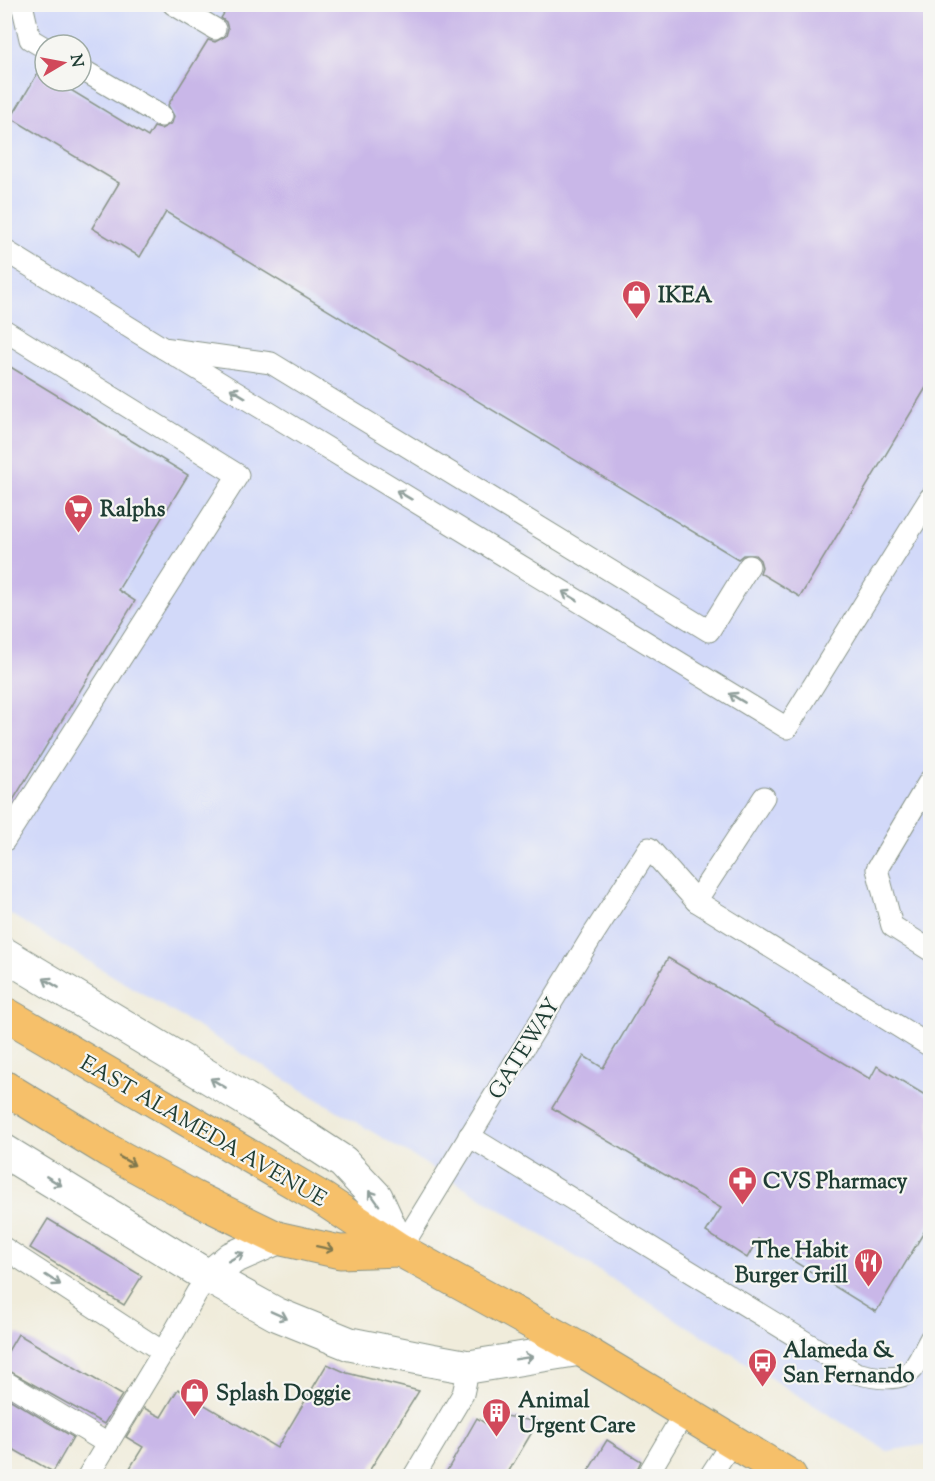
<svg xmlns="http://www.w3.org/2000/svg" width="935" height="1481" font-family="'Sorts Mill Goudy',serif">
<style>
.built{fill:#d2d9f9;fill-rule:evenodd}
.building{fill:#c9b7e8}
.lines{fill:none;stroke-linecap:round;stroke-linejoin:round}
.lane-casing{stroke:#889488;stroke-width:23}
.street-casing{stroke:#889488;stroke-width:35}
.primary-casing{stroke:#889488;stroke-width:35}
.lane{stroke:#fff;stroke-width:21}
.street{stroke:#fff;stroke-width:33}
.primary{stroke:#f6c06b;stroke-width:33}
.oneway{stroke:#8f9e9a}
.oneway2{stroke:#80784d}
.labels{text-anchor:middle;stroke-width:4.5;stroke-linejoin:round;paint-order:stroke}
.poi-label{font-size:22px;font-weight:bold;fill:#1f3d34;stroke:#f6f6f2;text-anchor:start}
.street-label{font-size:22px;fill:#1f3d34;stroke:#f6f6f2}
</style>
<rect width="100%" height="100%" fill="#f6f6f2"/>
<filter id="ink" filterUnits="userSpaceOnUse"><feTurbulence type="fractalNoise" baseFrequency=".0167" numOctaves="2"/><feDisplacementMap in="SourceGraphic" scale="12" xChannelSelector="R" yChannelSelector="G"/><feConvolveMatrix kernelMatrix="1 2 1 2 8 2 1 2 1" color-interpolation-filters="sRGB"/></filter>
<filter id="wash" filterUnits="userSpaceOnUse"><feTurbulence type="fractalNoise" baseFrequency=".008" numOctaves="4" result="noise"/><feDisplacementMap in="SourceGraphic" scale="24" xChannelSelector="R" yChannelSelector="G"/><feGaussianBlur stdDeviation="1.35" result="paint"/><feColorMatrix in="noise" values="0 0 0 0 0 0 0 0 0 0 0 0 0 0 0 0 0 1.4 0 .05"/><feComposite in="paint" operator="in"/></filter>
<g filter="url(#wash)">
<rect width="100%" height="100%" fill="#f0ecdb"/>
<!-- built -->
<path class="built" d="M4,5H930V1441L929,1444L887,1451L469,1190L5,911ZM45,45H81V81H45Z"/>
<g id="blocks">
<!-- building -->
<g class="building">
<path d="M230,4H930V381L800,597L760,573L762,567L760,560L755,555H743L738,559L166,212L140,257L92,228L119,183L11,118L39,71L45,75V81H56L148,137L154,127L161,129L172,123L174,116L168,105L208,40L215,42L226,36L228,29L226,22L221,18Z"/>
<path d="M4,363L188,475L118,590L135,601L4,815Z"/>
<path d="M668,958L870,1079L877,1066L930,1098V1222L876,1312L758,1239L747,1258L706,1232L721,1208L552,1108L584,1056L603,1068Z"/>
<path d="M48,1219L142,1276L124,1305L30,1248Z"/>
<path d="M18,1334L122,1395L104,1424L4,1368V1358Z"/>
<path d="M327,1364L347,1373L419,1391L366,1476H125L143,1447L126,1437L144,1408L161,1417L178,1389L277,1448Z"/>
<path d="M4,1396L73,1437L53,1472L4,1444Z"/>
<path d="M505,1416L538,1422L506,1476H444L477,1418L496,1430Z"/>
<path d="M607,1440L641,1461L634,1476H585Z"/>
</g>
</g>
</g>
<g filter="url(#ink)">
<use href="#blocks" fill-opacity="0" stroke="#889488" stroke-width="1.5"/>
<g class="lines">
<defs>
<g id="lane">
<path d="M22,4L30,39L45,48"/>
<path d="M173,4L215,29"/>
<path d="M81,69L161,116"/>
<path d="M4,250L163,348L271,363L709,631L749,566"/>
<path d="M4,330L238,475L4,841"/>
<path d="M163,348L787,728L930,498"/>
<path d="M930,780L877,869L892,926L930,950"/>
<path d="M696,901L930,1046"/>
<path d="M469,1136L856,1373C871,1377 901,1383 913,1369C920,1360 925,1348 930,1339"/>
<path d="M4,1248L163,1352"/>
<path d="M400,1250L591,938L649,848L696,901L764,797"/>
<path d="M4,1381L108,1444"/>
<path d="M88,1476L163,1352L197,1292L209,1277"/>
<path d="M414,1476L463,1394L469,1367"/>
<path d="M647,1476L684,1413"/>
<path d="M710,1476L732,1442"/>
</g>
<g id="street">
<path d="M4,954L262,1109L343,1162L376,1197L400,1250"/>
<path d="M4,1151L209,1277L232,1258L277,1238"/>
<path d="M209,1277L276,1314L350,1344L430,1360L469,1367L580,1349"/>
</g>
<g id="primary">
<path d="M4,1013L323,1199L400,1250L580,1349L790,1476"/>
<path d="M4,1087L109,1151L193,1197L277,1238L340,1252L400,1250"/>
</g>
</defs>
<!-- lane casing -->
<use href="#lane" class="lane-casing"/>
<!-- street casing -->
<use href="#street" class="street-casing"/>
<!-- primary casing -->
<use href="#primary" class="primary-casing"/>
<!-- lane -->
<use href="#lane" class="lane"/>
<!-- street -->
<use href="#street" class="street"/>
<!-- primary -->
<use href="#primary" class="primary"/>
</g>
<!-- one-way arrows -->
<defs><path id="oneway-shaft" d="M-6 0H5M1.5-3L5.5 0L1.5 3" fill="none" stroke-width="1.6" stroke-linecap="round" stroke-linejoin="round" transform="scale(1.5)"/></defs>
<g class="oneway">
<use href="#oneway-shaft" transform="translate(238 393) rotate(-149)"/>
<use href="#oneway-shaft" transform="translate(404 495) rotate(-149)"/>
<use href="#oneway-shaft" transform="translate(570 596) rotate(-149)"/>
<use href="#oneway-shaft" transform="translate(737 698) rotate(-149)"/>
<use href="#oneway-shaft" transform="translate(51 983) rotate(-149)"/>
<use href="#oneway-shaft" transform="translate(218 1083) rotate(-149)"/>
<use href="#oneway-shaft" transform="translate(54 1181) rotate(31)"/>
<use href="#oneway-shaft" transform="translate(374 1198) rotate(-125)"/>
<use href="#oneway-shaft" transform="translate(236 1257) rotate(-29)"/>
<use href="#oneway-shaft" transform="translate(53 1280) rotate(33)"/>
<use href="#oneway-shaft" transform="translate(279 1315) rotate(24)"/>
<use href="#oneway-shaft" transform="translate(524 1358) rotate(-9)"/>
</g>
<g class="oneway2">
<use href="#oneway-shaft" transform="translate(127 1161) rotate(29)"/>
<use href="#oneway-shaft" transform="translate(325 1248) rotate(12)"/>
</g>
</g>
<!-- icons -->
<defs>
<symbol id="shop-pin" viewBox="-11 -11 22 30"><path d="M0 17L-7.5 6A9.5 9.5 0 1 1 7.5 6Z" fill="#d1495b" stroke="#f6f6f2"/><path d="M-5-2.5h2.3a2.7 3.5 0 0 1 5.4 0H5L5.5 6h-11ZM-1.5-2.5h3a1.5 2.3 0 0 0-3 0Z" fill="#fff"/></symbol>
<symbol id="supermarket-pin" viewBox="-11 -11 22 30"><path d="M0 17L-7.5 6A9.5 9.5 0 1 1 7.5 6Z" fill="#d1495b" stroke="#f6f6f2"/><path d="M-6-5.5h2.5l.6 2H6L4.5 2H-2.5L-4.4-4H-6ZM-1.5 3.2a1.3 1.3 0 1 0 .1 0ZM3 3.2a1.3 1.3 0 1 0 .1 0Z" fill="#fff"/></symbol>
<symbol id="pharmacy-pin" viewBox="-11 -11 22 30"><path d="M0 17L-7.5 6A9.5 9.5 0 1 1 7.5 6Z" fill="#d1495b" stroke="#f6f6f2"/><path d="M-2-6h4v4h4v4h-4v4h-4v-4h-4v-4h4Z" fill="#fff"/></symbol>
<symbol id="restaurant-pin" viewBox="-11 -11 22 30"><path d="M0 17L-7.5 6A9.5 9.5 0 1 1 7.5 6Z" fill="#d1495b" stroke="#f6f6f2"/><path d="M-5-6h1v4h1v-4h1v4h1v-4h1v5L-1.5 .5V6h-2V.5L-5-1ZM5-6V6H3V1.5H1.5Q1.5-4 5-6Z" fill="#fff"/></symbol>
<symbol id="bus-pin" viewBox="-11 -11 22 30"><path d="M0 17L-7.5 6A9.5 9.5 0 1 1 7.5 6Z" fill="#d1495b" stroke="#f6f6f2"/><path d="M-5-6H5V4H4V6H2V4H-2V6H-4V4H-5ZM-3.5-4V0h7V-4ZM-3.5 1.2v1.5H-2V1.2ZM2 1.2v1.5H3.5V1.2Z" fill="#fff"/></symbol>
<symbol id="building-pin" viewBox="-11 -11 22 30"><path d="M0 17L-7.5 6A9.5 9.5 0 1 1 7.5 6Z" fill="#d1495b" stroke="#f6f6f2"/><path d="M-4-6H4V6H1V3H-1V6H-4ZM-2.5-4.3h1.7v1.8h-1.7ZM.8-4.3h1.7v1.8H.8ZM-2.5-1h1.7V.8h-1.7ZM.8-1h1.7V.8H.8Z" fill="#fff"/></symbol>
</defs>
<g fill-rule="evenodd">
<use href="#shop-pin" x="620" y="278" width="33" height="45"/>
<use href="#supermarket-pin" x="62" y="492" width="33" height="45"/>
<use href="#pharmacy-pin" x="726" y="1164" width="33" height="45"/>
<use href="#restaurant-pin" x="852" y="1246" width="33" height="45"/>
<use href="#bus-pin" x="746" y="1346" width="33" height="45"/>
<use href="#shop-pin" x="178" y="1376" width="33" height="45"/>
<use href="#building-pin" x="480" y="1396" width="33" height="45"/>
</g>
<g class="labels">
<!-- poi labels -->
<g class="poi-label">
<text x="658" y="302">IKEA</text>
<text x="100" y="516">Ralphs</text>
<text x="763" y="1188">CVS Pharmacy</text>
<text x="848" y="1257" text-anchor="end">The Habit<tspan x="848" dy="25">Burger Grill</tspan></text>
<text x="783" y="1357">Alameda &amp;<tspan x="783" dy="25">San Fernando</tspan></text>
<text x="216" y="1400">Splash Doggie</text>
<text x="518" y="1407">Animal<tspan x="518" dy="25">Urgent Care</tspan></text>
</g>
<!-- street labels -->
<g class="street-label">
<text transform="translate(523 1048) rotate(-58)" y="8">GATEWAY</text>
<text transform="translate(204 1130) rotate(30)" y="8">EAST ALAMEDA AVENUE</text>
</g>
</g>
<!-- margin -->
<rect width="935" height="1481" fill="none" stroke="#f6f6f2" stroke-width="24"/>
<!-- north arrow -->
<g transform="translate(63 63) rotate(80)"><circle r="28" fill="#f6f6f2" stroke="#a0aca6" stroke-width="1.5"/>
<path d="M0-4.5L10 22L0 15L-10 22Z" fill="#d1495b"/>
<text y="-9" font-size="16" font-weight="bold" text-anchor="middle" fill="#1f3d34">N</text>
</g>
</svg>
